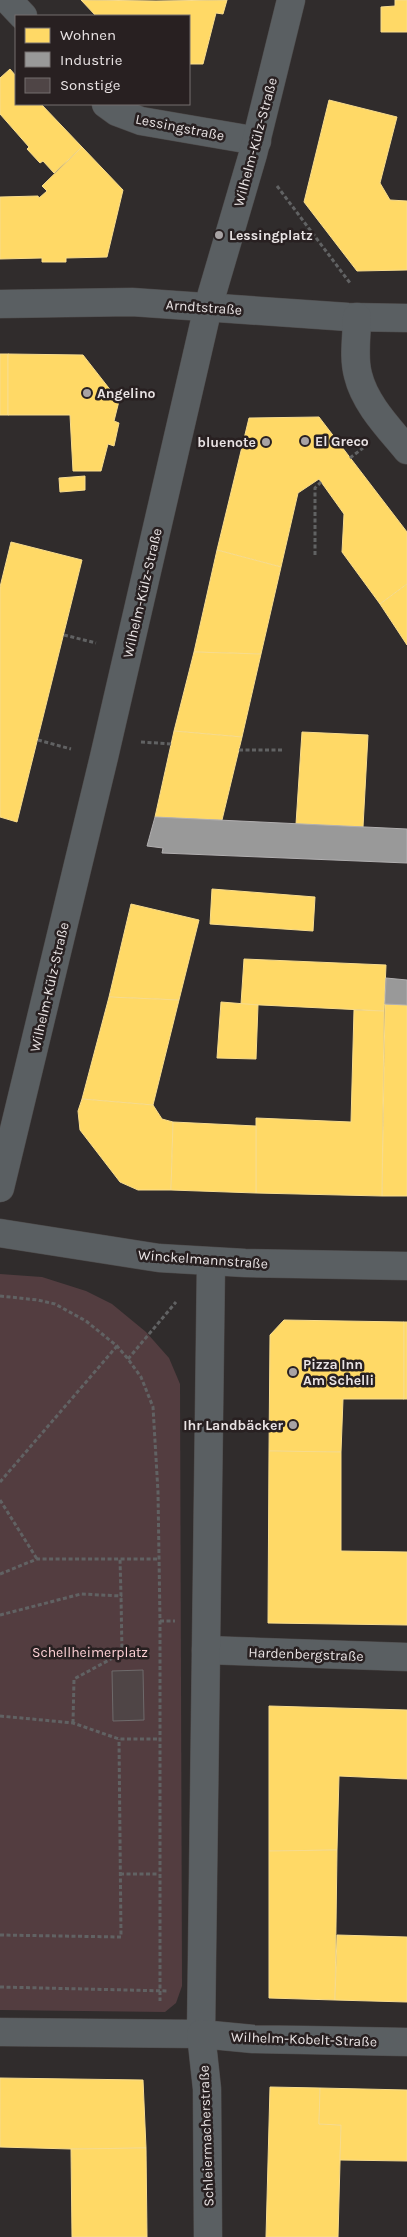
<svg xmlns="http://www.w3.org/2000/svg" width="407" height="2237" font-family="Karla,sans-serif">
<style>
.green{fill:#533d40}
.homes{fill:#ffd966;stroke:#f8dc8c}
.industry{fill:#999;stroke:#b1afb0}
.building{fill:#4f4546;stroke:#6e6a6b}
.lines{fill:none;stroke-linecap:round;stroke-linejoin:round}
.street-casing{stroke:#4d4a4a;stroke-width:29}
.path{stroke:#616263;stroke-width:3;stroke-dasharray:4 2.5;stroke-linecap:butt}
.street{stroke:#5a5f62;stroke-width:28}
.poi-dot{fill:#a8a3a4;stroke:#282021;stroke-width:2}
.labels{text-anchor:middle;stroke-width:5;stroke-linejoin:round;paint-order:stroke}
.street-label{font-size:14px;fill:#e9e3e4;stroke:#282021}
.poi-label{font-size:14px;font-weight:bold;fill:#e9e3e4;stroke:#282021;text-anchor:start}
.park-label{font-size:14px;fill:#fed1d6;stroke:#282021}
</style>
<rect width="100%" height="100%" fill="#302c2c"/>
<!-- green -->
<path class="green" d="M0,1274L42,1277L86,1291L112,1304L146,1332L169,1358L180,1384L182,1986L176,2003L165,2012L0,2010Z"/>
<!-- homes -->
<g class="homes">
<path d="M81,0L156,1L227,0L223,14L216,13L203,64H189V16H96Z"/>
<path d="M395,0H407V32H381V7L395,6Z"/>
<path d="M10,69L16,76V104H41L82,147L54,173L43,161L40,163L27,149L29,147L0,114V78Z"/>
<path d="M329,100L397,117L380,183L390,200L407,201V270L357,271L304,202Z"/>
<path d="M82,147L123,190L107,257L66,258V262H42V258L0,259V197L38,196L39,198L47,191L42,186Z"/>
<rect x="0" y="354" width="8" height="61"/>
<path d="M8,354L83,355L119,401L114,421L119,423L114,446L108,444L101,471H73L70,415H8Z"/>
<path d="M319,417L407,532V584L380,604L342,552L344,514L319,479L298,493L281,567L217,550L249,418Z"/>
<path d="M85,476V490L60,492L59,478Z"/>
<path d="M11,542L82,560L17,822L0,817V587Z"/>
<path d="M217,550L281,567L261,654L194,652Z"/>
<path d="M407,584V645L380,604Z"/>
<path d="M194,652L261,654L242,737L174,731Z"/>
<path d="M174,731L242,737L222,820L155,817Z"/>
<path d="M302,732L368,735L363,827L296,824Z"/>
<path d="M212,889L315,897L313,931L210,924Z"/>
<path d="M131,904L199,920L179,1000L109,997Z"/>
<path d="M244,959L386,965L384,1011L241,1004Z"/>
<path d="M109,997L179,1000L153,1105L82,1099Z"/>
<path d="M221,1002L258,1005L256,1059L217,1058Z"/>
<path d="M385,1004L407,1005V1196H382Z"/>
<path d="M354,1010L384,1011L382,1196L256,1193V1118L351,1122Z"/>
<path d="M82,1099L153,1105L162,1119L173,1122L171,1190H138L120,1182L80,1130L78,1111Z"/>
<path d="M173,1122L256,1126V1193L171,1190Z"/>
<path d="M284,1320L404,1322V1399H343L341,1452L269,1451L270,1335Z"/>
<rect x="404" y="1322" width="3" height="77"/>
<path d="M269,1451L341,1452V1551L407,1552V1625L268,1623Z"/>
<path d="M269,1706L407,1710V1779L339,1776L337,1850L269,1851Z"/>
<path d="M337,1850L335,2000L269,1998V1851Z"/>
<path d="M337,1935L407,1937V2002L335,2000Z"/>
<path d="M0,2078L143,2080L146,2148L71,2149L0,2147Z"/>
<path d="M270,2087L320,2088L319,2124L341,2125L338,2237H266Z"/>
<path d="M320,2088L407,2090V2161L340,2160L341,2125L319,2124Z"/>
<path d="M146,2148L147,2237H72L71,2149Z"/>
</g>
<!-- industry -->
<g class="industry">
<path d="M155,817L407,829V863L162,853L163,848L147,846Z"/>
<path d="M386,978L407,980V1005L385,1004Z"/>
</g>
<!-- building -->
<path class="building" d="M143,1670L144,1720L113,1721L112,1671Z"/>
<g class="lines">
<defs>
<g id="street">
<path d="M8,0L23,16"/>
<path d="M106,104L117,112L141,121L257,141"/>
<path d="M0,304L132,302L348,317L407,318"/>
<path d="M357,317C357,336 353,357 358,375C365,404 389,428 407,450"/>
<path d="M0,1188L104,757L208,307L253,154L291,0"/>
<path d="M0,1233L159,1258L245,1263L407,1266"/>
<path d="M206,1650L407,1657"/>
<path d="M0,2032L201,2034L211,1262"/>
<path d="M208,2237L207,2089L201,2034L253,2039L407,2042"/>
</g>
</defs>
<!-- street casing -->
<use href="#street" class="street-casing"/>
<!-- path -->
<g class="path">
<path d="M277,186L350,283"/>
<path d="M350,458L363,448"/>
<path d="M315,555V488L321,482"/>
<path d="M64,635L96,643"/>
<path d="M38,740L71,749"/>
<path d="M141,742L172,744"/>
<path d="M239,750H284"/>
<path d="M0,1296L38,1300L55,1304L86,1321L117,1346L128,1359L141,1377L153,1407L158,1492L160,1621V2001"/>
<path d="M128,1359L176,1302"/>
<path d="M0,1482L117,1346"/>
<path d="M0,1500L37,1559"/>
<path d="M0,1574L37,1559H158"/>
<path d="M0,1615L81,1594L121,1596L120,1559"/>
<path d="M160,1621H175"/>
<path d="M0,1716L73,1723L119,1739H159"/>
<path d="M73,1723L74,1679L122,1653L121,1596"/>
<path d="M120,1874H159"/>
<path d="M0,1935L121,1937L119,1739"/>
<path d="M0,1987L169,1991"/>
</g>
<!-- street -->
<use href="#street" class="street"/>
</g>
<!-- markers -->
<g class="poi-dot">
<circle cx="219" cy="235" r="5"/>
<circle cx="87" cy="393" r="5"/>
<circle cx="305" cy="441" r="5"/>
<circle cx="266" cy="442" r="5"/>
<circle cx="293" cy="1372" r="5"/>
<circle cx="293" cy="1425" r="5"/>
</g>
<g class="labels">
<!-- street labels -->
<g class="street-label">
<text transform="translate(180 127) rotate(11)" y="5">Lessingstraße</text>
<text transform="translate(255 142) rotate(-75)" y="5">Wilhelm-Külz-Straße</text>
<text transform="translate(204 307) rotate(4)" y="5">Arndtstraße</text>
<text transform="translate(142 593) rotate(-77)" y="5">Wilhelm-Külz-Straße</text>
<text transform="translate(49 987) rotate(-77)" y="5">Wilhelm-Külz-Straße</text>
<text transform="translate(203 1259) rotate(4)" y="5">Winckelmannstraße</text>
<text transform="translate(306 1654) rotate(2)" y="5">Hardenbergstraße</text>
<text transform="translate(304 2039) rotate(2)" y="5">Wilhelm-Kobelt-Straße</text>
<text transform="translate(206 2136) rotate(-92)" y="5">Schleiermacherstraße</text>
</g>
<!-- poi labels -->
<g class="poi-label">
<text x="229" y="240">Lessingplatz</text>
<text x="97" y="398">Angelino</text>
<text x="315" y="446">El Greco</text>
<text x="256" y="447" text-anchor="end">bluenote</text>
<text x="303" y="1369">Pizza Inn<tspan x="303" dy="16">Am Schelli</tspan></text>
<text x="283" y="1430" text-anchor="end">Ihr Landbäcker</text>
</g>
<!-- park labels -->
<g class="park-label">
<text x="90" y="1657">Schellheimerplatz</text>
</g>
</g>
<!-- legend -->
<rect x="15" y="15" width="175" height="90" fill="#282021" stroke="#756e6f"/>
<rect x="25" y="28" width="25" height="15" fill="#ffd966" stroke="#756e6f"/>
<text x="60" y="40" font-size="15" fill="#e9e3e4">Wohnen</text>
<rect x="25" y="52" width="25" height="15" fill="#999999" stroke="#756e6f"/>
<text x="60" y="65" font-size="15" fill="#e9e3e4">Industrie</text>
<rect x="25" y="78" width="25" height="15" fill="#4f4546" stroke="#756e6f"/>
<text x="60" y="90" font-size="15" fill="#e9e3e4">Sonstige</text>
</svg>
